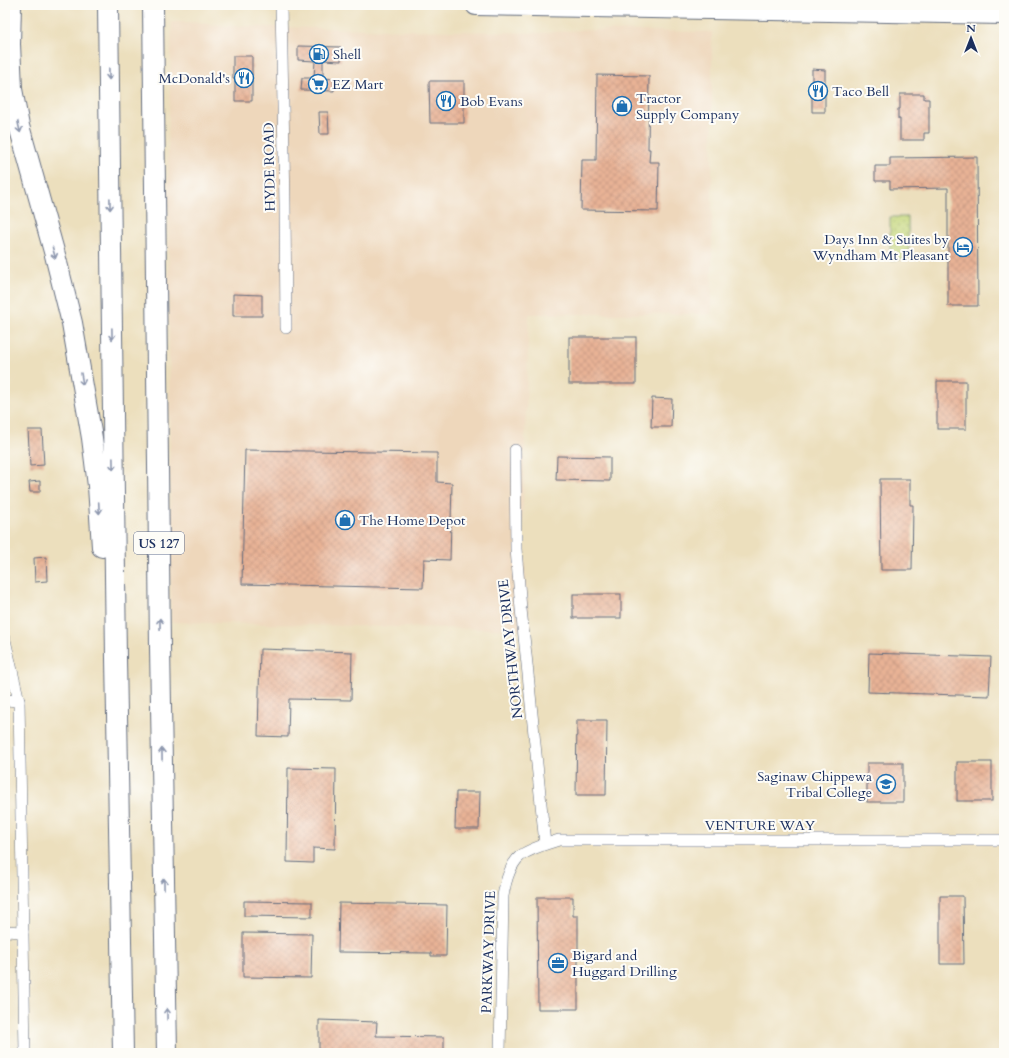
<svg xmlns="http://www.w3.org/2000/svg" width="1009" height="1058" font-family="Cardo,serif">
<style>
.built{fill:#eed7bb}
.grass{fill:url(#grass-dots);stroke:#6f826b}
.building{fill:url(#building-cross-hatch)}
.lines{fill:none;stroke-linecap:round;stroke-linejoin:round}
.street-casing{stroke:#646d7f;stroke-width:12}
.highway-casing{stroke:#646d7f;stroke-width:22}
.street{stroke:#fff;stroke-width:11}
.highway{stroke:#fff;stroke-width:20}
.oneway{stroke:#8d97ae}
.labels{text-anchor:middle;stroke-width:4;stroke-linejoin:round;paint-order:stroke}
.shield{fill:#fdfcf7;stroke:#5f6c8c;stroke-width:1}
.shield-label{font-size:13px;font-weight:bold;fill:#1b2f5e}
.poi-label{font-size:14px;fill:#1b2f5e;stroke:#fdfcf7;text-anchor:start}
.street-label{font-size:14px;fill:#1b2f5e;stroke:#fdfcf7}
</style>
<defs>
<pattern id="grass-dots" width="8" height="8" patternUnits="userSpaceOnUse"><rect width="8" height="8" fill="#c3d578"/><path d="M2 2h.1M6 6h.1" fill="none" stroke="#a7b76a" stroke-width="1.8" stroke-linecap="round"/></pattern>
<pattern id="building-cross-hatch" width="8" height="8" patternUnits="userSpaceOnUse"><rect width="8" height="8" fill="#e8b295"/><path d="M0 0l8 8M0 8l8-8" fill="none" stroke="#c69983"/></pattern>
</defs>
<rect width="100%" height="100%" fill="#fdfcf7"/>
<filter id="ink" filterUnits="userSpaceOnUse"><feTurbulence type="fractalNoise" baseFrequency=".025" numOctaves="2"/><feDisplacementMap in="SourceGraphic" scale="8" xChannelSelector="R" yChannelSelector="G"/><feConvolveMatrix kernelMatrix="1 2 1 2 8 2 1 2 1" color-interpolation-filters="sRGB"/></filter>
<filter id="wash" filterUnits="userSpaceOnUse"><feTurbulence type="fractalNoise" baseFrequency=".012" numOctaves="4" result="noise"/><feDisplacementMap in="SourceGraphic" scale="16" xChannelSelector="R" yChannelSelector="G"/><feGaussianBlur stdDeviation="0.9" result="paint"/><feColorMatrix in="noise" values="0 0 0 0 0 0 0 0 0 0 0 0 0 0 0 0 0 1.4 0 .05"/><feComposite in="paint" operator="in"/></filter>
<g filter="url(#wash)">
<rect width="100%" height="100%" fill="#ecdfbd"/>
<!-- built -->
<path class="built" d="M172,22H187L228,26L541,33L579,30L712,32V314H529L522,536L530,630L171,622L168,148Z"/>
<!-- grass -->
<path class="grass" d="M890,217H908L909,259L890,260Z"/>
<g id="blocks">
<!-- building -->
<g class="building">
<path d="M298,46L341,47V61L323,60V78L334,79V91L301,90L302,78H314L315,61L298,60Z"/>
<path d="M233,56H252V101H235V78H233Z"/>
<path d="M812,69L825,70V112H812Z"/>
<path d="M597,75L649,76L648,149H650L649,162H659L658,211L581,210L582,160H596Z"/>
<path d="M429,81H464V123H430Z"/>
<path d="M900,94H924V99H929V133H924V140H900V119H898V109H900Z"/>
<path d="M319,112H328L329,134H320Z"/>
<path d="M977,157L978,306H948V188L890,189V181H875V166H890V158Z"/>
<path d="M233,294L262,295V316H233Z"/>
<rect x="569" y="337" width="67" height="47"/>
<rect x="937" y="381" width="29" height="48"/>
<path d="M652,398L672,399L671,427H651Z"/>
<path d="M28,430H42L44,465L30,466Z"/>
<path d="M245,450L437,453V482L452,483L450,560L424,559L423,588L242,584Z"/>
<path d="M557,456L610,457V481L556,480Z"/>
<path d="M880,479H910V505H913L912,570H881Z"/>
<path d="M40,481V492H30L29,482Z"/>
<path d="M46,557L47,581L35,582L34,558Z"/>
<rect x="573" y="594" width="48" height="24"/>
<path d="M260,649L352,652L351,700L289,699L288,737L258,736Z"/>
<path d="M869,653L991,657L989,696L868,692Z"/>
<path d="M577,720H607L606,795H576Z"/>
<rect x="957" y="762" width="35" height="39"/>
<rect x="867" y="763" width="36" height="39"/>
<path d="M288,768L336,769L335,849L313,848V863L287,862Z"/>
<path d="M456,792H480L479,829H455Z"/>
<path d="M940,896H963L964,964H940Z"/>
<path d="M537,897H573V916H578V1009H538Z"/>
<path d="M244,901L312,902V917L244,916Z"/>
<path d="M339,903L447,905L446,956H431V953L338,952Z"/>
<path d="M243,933L312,934L311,978L243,977Z"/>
<path d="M319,1020L377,1022L376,1036L444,1037V1053H319Z"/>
</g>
</g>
</g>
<g filter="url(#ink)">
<use href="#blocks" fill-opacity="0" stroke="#646d7f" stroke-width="1"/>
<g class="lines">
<defs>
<g id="street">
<path d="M281,5L285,204L286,328"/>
<path d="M515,450L516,549L521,609L527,664L545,844"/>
<path d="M5,640L19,701L25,1053"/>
<path d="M5,700L19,701"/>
<path d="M5,931L23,932"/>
<path d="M500,1053L503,896C505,884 510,865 520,856C531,848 546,844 559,840H1004"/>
</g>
<g id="highway">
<path d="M11,5L10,44L12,89L19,126L55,255L72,323L92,438L98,486L102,547"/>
<path d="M108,5L116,658L123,1053"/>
<path d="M153,5L160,648L167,1053"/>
<path d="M476,5L1004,14"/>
</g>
</defs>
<!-- street casing -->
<use href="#street" class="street-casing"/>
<!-- highway casing -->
<use href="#highway" class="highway-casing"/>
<!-- street -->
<use href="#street" class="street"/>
<!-- highway -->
<use href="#highway" class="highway"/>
</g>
<!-- one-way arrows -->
<defs><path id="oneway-shaft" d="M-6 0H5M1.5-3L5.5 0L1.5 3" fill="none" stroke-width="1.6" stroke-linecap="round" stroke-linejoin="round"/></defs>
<g class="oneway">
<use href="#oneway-shaft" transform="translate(109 74) rotate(89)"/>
<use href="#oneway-shaft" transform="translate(19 127) rotate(77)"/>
<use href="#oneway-shaft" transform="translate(110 204) rotate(89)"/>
<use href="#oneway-shaft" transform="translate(54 253) rotate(75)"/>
<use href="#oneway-shaft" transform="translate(112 334) rotate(89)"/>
<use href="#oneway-shaft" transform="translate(82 379) rotate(80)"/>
<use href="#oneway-shaft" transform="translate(113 464) rotate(89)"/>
<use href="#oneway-shaft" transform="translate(99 508) rotate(87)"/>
<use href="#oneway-shaft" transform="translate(160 624) rotate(-91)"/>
<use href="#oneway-shaft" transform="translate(162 754) rotate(-91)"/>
<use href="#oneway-shaft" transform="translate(164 884) rotate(-91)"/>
<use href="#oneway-shaft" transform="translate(167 1014) rotate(-91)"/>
</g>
</g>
<!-- icons -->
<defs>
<symbol id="fuel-ring" viewBox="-11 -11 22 22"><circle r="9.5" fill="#fdfcf7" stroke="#1f6fb2" stroke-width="1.5"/><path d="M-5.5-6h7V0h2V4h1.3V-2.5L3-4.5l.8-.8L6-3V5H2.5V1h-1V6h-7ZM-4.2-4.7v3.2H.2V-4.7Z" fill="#1f6fb2"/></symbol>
<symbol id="restaurant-ring" viewBox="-11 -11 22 22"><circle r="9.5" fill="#fdfcf7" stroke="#1f6fb2" stroke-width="1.5"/><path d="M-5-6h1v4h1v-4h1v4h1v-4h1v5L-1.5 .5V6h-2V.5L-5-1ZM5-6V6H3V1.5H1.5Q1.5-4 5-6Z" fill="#1f6fb2"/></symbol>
<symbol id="supermarket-ring" viewBox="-11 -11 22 22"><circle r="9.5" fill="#fdfcf7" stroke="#1f6fb2" stroke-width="1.5"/><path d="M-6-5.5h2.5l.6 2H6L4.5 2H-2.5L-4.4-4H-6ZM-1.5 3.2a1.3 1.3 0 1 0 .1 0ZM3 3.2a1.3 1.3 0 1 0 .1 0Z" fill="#1f6fb2"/></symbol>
<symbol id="shop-ring" viewBox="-11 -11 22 22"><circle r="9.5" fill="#fdfcf7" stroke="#1f6fb2" stroke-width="1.5"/><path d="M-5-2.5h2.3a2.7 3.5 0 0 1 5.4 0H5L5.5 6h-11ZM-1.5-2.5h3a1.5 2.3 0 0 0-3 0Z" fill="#1f6fb2"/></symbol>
<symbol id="hotel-ring" viewBox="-11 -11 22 22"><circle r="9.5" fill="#fdfcf7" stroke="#1f6fb2" stroke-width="1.5"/><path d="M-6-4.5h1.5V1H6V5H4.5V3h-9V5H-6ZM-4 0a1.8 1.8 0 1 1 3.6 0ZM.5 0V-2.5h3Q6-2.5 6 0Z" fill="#1f6fb2"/></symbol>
<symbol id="school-ring" viewBox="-11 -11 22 22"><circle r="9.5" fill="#fdfcf7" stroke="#1f6fb2" stroke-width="1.5"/><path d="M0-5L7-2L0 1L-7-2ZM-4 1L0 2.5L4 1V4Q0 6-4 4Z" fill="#1f6fb2"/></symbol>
<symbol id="office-ring" viewBox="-11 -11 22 22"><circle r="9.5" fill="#fdfcf7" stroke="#1f6fb2" stroke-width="1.5"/><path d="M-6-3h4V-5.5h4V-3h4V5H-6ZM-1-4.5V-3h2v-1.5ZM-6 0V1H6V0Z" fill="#1f6fb2"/></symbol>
</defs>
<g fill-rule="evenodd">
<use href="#fuel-ring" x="308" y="43" width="22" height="22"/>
<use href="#restaurant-ring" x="233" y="67" width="22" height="22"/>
<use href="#supermarket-ring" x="307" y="73" width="22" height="22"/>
<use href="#restaurant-ring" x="807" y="80" width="22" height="22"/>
<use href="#restaurant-ring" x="435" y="90" width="22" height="22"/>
<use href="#shop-ring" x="611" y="95" width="22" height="22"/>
<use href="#hotel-ring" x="952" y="236" width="22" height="22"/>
<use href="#shop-ring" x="334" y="509" width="22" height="22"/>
<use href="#school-ring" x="875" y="773" width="22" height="22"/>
<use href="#office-ring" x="547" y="952" width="22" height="22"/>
</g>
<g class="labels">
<!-- shield labels -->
<rect class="shield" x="134" y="532" width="50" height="22" rx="3"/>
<g class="shield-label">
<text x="159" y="548">US 127</text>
</g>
<!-- poi labels -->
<g class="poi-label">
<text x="333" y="59">Shell</text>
<text x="230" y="83" text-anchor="end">McDonald's</text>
<text x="332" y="89">EZ Mart</text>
<text x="832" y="96">Taco Bell</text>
<text x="636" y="103">Tractor<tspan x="636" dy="16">Supply Company</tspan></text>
<text x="460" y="106">Bob Evans</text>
<text x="949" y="244" text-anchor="end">Days Inn &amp; Suites by<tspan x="949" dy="16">Wyndham Mt Pleasant</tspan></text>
<text x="359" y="525">The Home Depot</text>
<text x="872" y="781" text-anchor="end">Saginaw Chippewa<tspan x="872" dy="16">Tribal College</tspan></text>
<text x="572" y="960">Bigard and<tspan x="572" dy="16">Huggard Drilling</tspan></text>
</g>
<!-- street labels -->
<g class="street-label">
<text transform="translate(269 167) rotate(-91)" y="5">HYDE ROAD</text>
<text transform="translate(510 649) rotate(-96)" y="5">NORTHWAY DRIVE</text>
<text x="760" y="830">VENTURE WAY</text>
<text transform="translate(488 952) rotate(-88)" y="5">PARKWAY DRIVE</text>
</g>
</g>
<!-- margin -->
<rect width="1009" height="1058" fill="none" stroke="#fdfcf7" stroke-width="20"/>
<!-- north arrow -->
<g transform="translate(971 38)" stroke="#fdfcf7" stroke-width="3" paint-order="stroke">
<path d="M0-3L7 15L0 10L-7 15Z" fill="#1b2f5e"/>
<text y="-6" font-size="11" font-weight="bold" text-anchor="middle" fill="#1b2f5e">N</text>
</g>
</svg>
